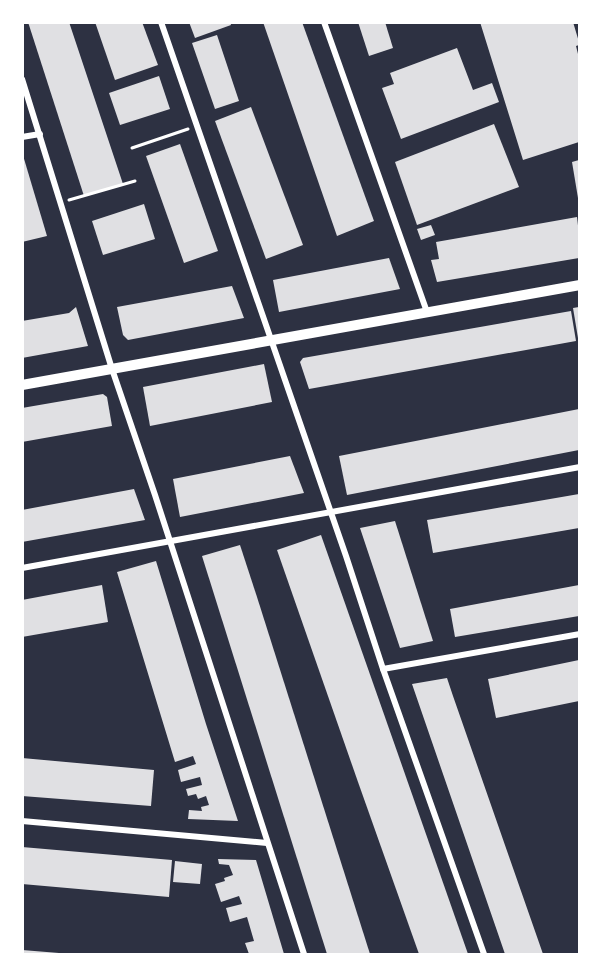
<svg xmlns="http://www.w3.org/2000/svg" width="602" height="977" font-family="Lato,sans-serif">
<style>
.building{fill:#e0e0e3}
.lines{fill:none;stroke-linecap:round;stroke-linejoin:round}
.path{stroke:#fff;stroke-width:3}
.minor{stroke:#fff;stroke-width:6}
.secondary{stroke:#fff;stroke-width:10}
</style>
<rect width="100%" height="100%" fill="#2d3142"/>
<!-- building -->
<g class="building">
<path d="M28,22H69L123,184L84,196Z"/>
<path d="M95,22H142L158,65L115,80Z"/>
<path d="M189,22H230L231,25L195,38Z"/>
<path d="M263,22H302L374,221L337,236Z"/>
<path d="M358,22H385L393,48L369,56Z"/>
<path d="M480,22H573L579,42V45L576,46L579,58V142L523,160Z"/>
<path d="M217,35L239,101L215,109L192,43Z"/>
<path d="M457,48L473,90L492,83L499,102L401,139L382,88L394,84L390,73Z"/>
<path d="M159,76L170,109L120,125L109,93Z"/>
<path d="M251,107L303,245L266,259L215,121Z"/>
<path d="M494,124L519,187L417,225L395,162Z"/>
<path d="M180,144L218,251L184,263L146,156Z"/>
<path d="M22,152L47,236L22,242Z"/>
<path d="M579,160V198H578L572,162Z"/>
<path d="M144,204L155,239L103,255L92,221Z"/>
<path d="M577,217L579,234V258L437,282L431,260L439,259L436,242Z"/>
<path d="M431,225L435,235L421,240L417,229Z"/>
<path d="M389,258L400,289L279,312L273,280Z"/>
<path d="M232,286L244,318L128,340L123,335L117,307Z"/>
<path d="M76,307L88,346L22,358V321L69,313Z"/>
<path d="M579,307V338H578L573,308Z"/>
<path d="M571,311L576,341L309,389L300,362L303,358Z"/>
<path d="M264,364L272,402L150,426L143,387Z"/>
<path d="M103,394L107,397L112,426L22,442V408Z"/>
<path d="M579,409V450L347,495L339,456Z"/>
<path d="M290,456L304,493L180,517L173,479Z"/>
<path d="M134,489L145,520L22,542V510Z"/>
<path d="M579,494V528L433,553L427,520Z"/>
<path d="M395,521L433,641L400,648L360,528Z"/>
<path d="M321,535L399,757L468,954H419L358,782L277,550Z"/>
<path d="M240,545L257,597L370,954H327L202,556Z"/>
<path d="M156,561L206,724L238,821L188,819L189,810L202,811L201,807L209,805L206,796L198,799L196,794L188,796L186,789L202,785L200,777L181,782L178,770L196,764L193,756L175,762L117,572Z"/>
<path d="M102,585L108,622L22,637V600Z"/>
<path d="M579,585V616L455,637L450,609Z"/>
<path d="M579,660V701L496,718L488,679Z"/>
<path d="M447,678L453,696L543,954H505L412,684Z"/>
<path d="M22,758L154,770L151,806L22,796Z"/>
<path d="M22,847L172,860L169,897L22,884Z"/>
<path d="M218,859L256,860L284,954H249L245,943L254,941L247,917L230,922L226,908L242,904L239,896L221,902L215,884L225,881L224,878L233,875L229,865L219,864Z"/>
<path d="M175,861L202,864L200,884L173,882Z"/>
<path d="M22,950L59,953V954H22Z"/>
</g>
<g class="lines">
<!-- path -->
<g class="path">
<path d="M132,148L188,129"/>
<path d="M69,200L135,181"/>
</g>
<!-- minor -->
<g class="minor">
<path d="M161,22L346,556L383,669L484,954"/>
<path d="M324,22L427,312"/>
<path d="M22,79L112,369L155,495L304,954"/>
<path d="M22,137L40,134"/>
<path d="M22,568L580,467"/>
<path d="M383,669L580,634"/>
<path d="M22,821L267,843"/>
</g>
<!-- secondary -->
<path class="secondary" d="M22,385L580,285"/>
</g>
<!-- border -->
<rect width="602" height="977" fill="none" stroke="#ffffff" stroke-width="48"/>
</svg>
